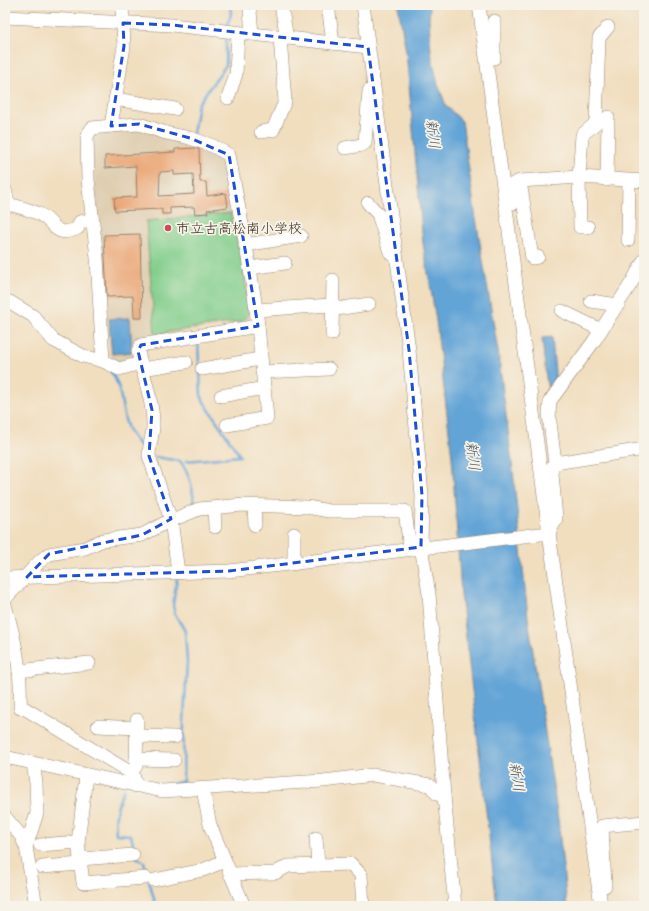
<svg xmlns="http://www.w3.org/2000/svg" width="649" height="911" font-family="'Indie Flower','Klee One',sans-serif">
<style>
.built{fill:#dfceb1}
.green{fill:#82ce8c;stroke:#5e7c55}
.water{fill:#63a4d7;stroke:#4f677a}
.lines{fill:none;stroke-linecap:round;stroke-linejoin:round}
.stream{stroke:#63a4d7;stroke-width:2.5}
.building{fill:#eaa473;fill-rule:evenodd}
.minor-casing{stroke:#96846e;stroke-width:14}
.minor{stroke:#fff;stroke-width:13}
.marked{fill:none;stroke:#1d4ed8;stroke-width:3;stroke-dasharray:8 5;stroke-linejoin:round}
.poi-dot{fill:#d1495b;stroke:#f7f3e8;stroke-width:1.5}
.labels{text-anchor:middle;stroke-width:3.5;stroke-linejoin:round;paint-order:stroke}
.poi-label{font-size:14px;fill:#3b2a1e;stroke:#f7f3e8;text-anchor:start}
.water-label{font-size:15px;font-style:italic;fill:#49555f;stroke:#f7f3e8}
</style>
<rect width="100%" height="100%" fill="#f7f3e8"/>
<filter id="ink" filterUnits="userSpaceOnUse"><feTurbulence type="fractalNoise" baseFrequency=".025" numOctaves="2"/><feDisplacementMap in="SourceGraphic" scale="8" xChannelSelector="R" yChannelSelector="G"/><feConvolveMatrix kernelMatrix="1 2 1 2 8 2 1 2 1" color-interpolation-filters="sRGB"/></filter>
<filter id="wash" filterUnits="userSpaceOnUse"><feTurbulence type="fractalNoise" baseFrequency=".012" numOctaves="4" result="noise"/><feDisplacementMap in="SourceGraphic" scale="16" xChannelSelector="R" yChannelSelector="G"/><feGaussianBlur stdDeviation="0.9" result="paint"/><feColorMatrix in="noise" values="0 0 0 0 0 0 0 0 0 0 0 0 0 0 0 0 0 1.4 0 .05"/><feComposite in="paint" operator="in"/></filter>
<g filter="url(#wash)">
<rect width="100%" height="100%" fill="#f1debf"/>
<!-- built -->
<path class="built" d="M137,127L195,144L215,154L222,160L246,270L252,317L248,323L176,333L145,339L135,344L132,347L134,356L129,363L123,364L115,361L110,355L103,258L95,199L91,137L95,132Z"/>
<!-- green -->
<path class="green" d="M230,213L244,270L249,314L242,321L155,334L146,221Z"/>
<!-- water -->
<g class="water">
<path d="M398,5H430L429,18L431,53L437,81L446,106L462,121L475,213L498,351L513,471L528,618L558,819L567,906H497L461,594L452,457L436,320L423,243L406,51Z"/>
<path d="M130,318L132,352L112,354L109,319Z"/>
<path d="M552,337L556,385L547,386L542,338Z"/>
</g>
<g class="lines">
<!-- stream -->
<g class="stream">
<path d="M227,26L231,14L230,5"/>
<path d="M193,134L198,104L226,65V35"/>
<path d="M5,274L7,258L6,214"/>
<path d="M198,340L199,365"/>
<path d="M110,371C125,389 119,413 130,433C134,439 139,445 144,450"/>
<path d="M155,457L180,461C189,472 195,493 193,506"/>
<path d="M186,461L240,456L204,402L201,395L200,372"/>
<path d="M168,785L183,781L184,720L187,662L185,631L175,614L173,605L177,578"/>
<path d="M124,789C117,805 114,816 116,834L131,835L135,852"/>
<path d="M136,857L144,862L147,874"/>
<path d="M149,881L156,906"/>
</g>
</g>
<g id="blocks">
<!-- building -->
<g class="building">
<path d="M195,148L199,149L200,182H206L207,196L226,193L228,207L207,210L208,213L195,214L194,207L170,208V214H162V209L115,211L114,198L137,197L136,166L105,168V156L175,152V149ZM174,171V175L193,174L194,194L159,196L160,172Z"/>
<path d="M140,234L142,318H134L133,296L107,297L104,235Z"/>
</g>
</g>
</g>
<g filter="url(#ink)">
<use href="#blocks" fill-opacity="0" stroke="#96846e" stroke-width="1"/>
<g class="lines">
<defs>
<g id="minor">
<path d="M122,5L124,46L111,126L139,124L166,133L190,138L213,146L229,155C239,212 252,268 258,326L141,345L138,351C143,376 153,400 153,425C153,435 149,445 149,456L171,520L178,572"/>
<path d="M281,5L287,38"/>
<path d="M328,5L333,43"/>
<path d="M363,5L409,350L422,495L421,547L429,594L444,796L455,906"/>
<path d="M479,5L549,533L601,906"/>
<path d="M250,11L252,34"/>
<path d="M5,17L172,25L368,47"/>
<path d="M494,21V58"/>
<path d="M228,98L236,74L238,33"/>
<path d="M115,99L175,109"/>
<path d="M111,126L92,128L87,136L88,180L97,258L103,361L119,369L141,363"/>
<path d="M261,132L273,130L285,101L280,37"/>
<path d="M345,148L362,145L365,143L369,91"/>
<path d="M607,180L608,117"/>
<path d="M520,181L532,258L538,257"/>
<path d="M5,189L8,204L5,208"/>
<path d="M368,203L378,214L390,252L393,255"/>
<path d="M514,203L513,184L520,181L579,177L644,181"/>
<path d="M8,204C19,207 32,210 41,215C56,223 54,239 78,228L80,222L91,220"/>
<path d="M588,227H580L579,177L582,135L596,123L599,38L608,27"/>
<path d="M628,240L629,181"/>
<path d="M245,245L301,236"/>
<path d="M250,268L285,263"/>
<path d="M591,301L618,305"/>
<path d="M5,304L10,302L33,316L53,340L83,356L103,361"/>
<path d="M256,310L331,305L336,309L369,304"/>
<path d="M562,311L601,330"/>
<path d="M332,334L333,280"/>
<path d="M142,369L186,362"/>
<path d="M202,369L260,359"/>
<path d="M262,372L329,369"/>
<path d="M221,396L264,388"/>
<path d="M227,425L267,418L258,326"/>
<path d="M555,463L549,414L550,401L594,341L632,282L644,260"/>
<path d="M254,506L255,525"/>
<path d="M214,508L215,527"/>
<path d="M549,533L556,519L552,473V467L555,463L644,449"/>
<path d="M294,534V564"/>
<path d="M5,578L229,571L549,533"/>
<path d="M5,599L40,561L49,554L85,548L103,540L142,535L165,523L199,509L243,505L307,507L329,511H405L410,549"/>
<path d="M5,605C15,639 22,672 20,708H24L133,774L136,786"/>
<path d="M19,671L89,663"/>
<path d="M98,726L136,728"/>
<path d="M136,736L175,737"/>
<path d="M5,757L162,791L323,781L373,775L430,785L437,794L444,796"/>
<path d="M136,759L174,760"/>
<path d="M131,773L136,766L137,720"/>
<path d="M86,776L78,842L83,883L145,878"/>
<path d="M203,790L210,825L244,906"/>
<path d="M5,817L21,836L26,847L37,813L36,783L33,763"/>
<path d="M316,838L318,865"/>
<path d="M40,845L78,842"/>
<path d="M26,847L36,906"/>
<path d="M80,859L133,855"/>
<path d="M42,867L81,864"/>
<path d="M230,874L275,873L288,866L351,864L361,875L363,906"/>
<path d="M154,880L203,870L224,861"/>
<path d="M605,886L602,826L644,822"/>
</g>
</defs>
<!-- minor casing -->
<use href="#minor" class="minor-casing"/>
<!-- minor -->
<use href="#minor" class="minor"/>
</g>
</g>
<!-- marked area -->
<path class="marked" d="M123,23L172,25L368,47L409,350L422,495L421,547L229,571L27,577L49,554L142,535L171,519L149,456L152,410L138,351L141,345L258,326L229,155L190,138L139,124L111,126L124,46Z"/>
<!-- markers -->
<circle class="poi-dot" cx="168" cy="228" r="4"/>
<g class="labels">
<!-- poi labels -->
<g class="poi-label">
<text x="176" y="233">市立古高松南小学校</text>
</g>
<!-- water labels -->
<g class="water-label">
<text transform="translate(433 134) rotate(83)" y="5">新川</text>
<text transform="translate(473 456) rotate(83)" y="5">新川</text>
<text transform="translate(517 777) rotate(81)" y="5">新川</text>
</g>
</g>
<!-- margin -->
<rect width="649" height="911" fill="none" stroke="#f7f3e8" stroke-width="20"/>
</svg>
